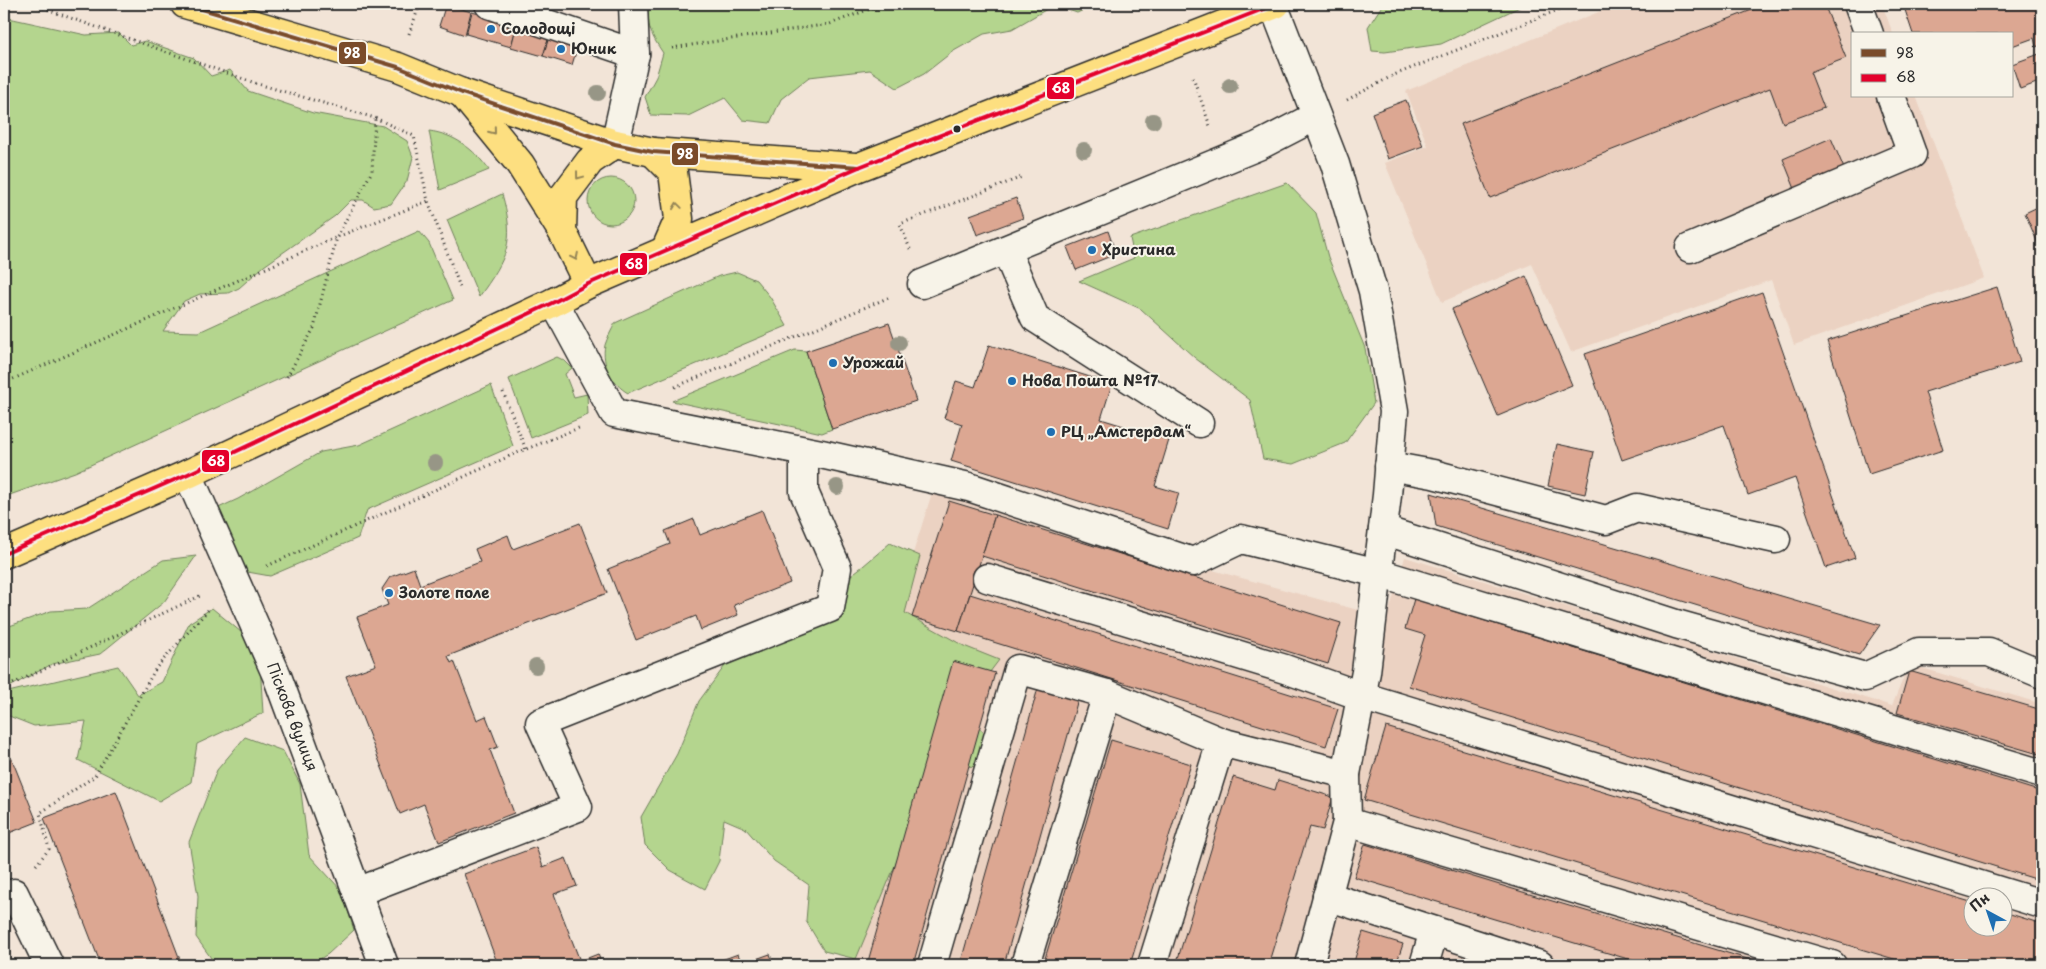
<svg xmlns="http://www.w3.org/2000/svg" width="2046" height="969" font-family="'Playpen Sans',sans-serif">
<style>
.built{fill:#ebd2c2;fill-rule:evenodd}
.green{fill:#b4d58e;stroke:#70805c}
.building{fill:#dca792;stroke:#2b2b2b}
.lines{fill:none;stroke-linecap:round;stroke-linejoin:round}
.minor-casing{stroke:#2b2b2b;stroke-width:31}
.major-casing{stroke:#2b2b2b;stroke-width:31}
.path{stroke:#2b2b2b;stroke-width:3;stroke-dasharray:1 4;stroke-linecap:butt}
.minor{stroke:#f7f3e8;stroke-width:28}
.major{stroke:#fddf80;stroke-width:28}
.bus-1-casing{stroke:#f7f3e8;stroke-width:8}
.bus-2-casing{stroke:#f7f3e8;stroke-width:8}
.bus-1{stroke:#7a4b2a;stroke-width:4}
.bus-2{stroke:#e4002b;stroke-width:4}
.tree{fill:#979686}
.oneway{stroke:#948556}
.poi-dot{fill:#1f6fb2;stroke:#f7f3e8;stroke-width:2}
.bus-dot{fill:#2b2b2b;stroke:#f7f3e8;stroke-width:2}
.labels{text-anchor:middle;stroke-width:4;stroke-linejoin:round;paint-order:stroke}
.poi-label{font-size:15px;font-weight:bold;fill:#2b2b2b;stroke:#f7f3e8;text-anchor:start}
.street-label{font-size:15px;fill:#2b2b2b;stroke:#f7f3e8}
.line-badge{stroke:#f7f3e8;stroke-width:2}
.badge-label{font-size:14px;text-anchor:middle;font-weight:bold;fill:#fff}
</style>
<rect width="100%" height="100%" fill="#f2e4d7"/>
<filter id="ink" filterUnits="userSpaceOnUse"><feTurbulence type="fractalNoise" baseFrequency=".02" numOctaves="2"/><feDisplacementMap in="SourceGraphic" scale="10" xChannelSelector="R" yChannelSelector="G"/><feConvolveMatrix kernelMatrix="1 2 1 2 8 2 1 2 1" color-interpolation-filters="sRGB"/></filter>
<g filter="url(#ink)">
<!-- built -->
<g class="built">
<path d="M1618,4H1882L1893,34H1852V96H1916L1984,278L1794,345L1771,280L1571,352L1532,264L1442,302L1385,163L1428,146L1406,91Z"/>
<path d="M932,493L1387,618L1405,557L1892,706L1909,664L2042,704V965H855L947,643L891,623ZM1974,896H2004V926H1974Z"/>
</g>
<!-- green -->
<g class="green">
<path d="M649,4H706L710,8L720,4H1097L1077,13L1054,5L1012,29L984,34L952,52L924,74L897,88L870,70L809,77L781,99L770,123L743,120L725,98L688,116L651,115L645,97L656,77L663,53C651,35 646,26 649,4Z"/>
<path d="M1383,4H1526L1441,44L1385,52L1372,51L1368,27Z"/>
<path d="M4,17L86,35L119,33L131,45L145,41L194,58L211,76L230,70L248,91L313,113L383,126L407,141L413,157L407,181L391,204L374,207L363,200H351L335,216L264,266L239,288L228,293L200,294L184,301L163,331L199,332L419,231L429,243L453,300L75,472L4,497Z"/>
<path d="M429,131C454,134 474,149 489,170L440,190Z"/>
<circle cx="611" cy="201" r="23"/>
<path d="M1287,183L1316,213L1328,257L1365,348L1374,403L1345,443L1293,464L1263,459L1250,400L1195,358L1141,309L1079,281L1134,258L1130,238Z"/>
<path d="M502,194C516,242 507,258 479,297L447,220Z"/>
<path d="M737,272L756,280L770,297L787,326L628,393C612,384 601,364 605,345C607,338 612,330 615,323L719,276Z"/>
<path d="M795,350L806,351L832,429L822,433L672,401Z"/>
<path d="M557,357L565,361L572,368L565,374L574,397L587,394L588,415L531,438L509,379Z"/>
<path d="M491,385L513,446L367,510L358,538L270,576L242,571L214,510L238,499L321,452L359,445Z"/>
<path d="M890,543L920,556L905,613L964,646L999,660L962,709L988,737L981,767L950,765L919,808L856,959L824,951L806,921L809,885L774,861L745,828L724,819L719,861L705,889L670,870L645,845L641,817L677,754L699,701L727,663L814,603L863,566Z"/>
<path d="M196,556L164,602L100,654L52,664L4,690V628L51,611L87,609L163,560Z"/>
<path d="M212,608L259,647L263,713L197,744L191,782L159,801L78,760L86,721L34,726L4,714V693L118,666L138,695L162,682L189,623Z"/>
<path d="M245,737L283,751L300,784L309,855L342,891L354,930L328,954L310,965H216L196,937L198,896L189,842L217,770Z"/>
</g>
<!-- building -->
<g class="building">
<path d="M446,4L471,12L465,35L439,26Z"/>
<path d="M1767,4H1824L1846,58L1810,72L1824,108L1783,123L1770,88L1490,198L1461,124Z"/>
<path d="M1903,4H2042V44L2036,47L2034,38L2012,46V34H1913Z"/>
<path d="M472,12L517,24L511,47L466,34Z"/>
<path d="M517,24L550,34L543,56L511,47Z"/>
<path d="M550,34L579,42L572,65L543,56Z"/>
<path d="M2042,53V81L2020,89L2012,64Z"/>
<path d="M1406,100L1423,146L1388,159L1372,113Z"/>
<path d="M1831,138L1846,173L1797,194L1783,159Z"/>
<path d="M1016,198L1023,218L977,235L970,215Z"/>
<path d="M2042,205V253L2025,213Z"/>
<path d="M1108,231L1116,254L1076,270L1067,247Z"/>
<path d="M1526,276L1572,385L1498,416L1452,309Z"/>
<path d="M1997,287L2020,362L1925,392L1943,450L1869,474L1827,341Z"/>
<path d="M1762,292L1855,558L1826,568L1795,478L1748,495L1724,425L1622,460L1585,354Z"/>
<path d="M889,323L916,401L832,429L806,351Z"/>
<path d="M989,345L1112,384L1101,419L1169,440L1155,486L1179,493L1168,529L951,461L962,424L944,418L956,381L975,387Z"/>
<path d="M2042,363V381L2036,366Z"/>
<path d="M1557,444L1594,452L1585,494L1548,486Z"/>
<path d="M1431,493L1880,625L1859,655L1436,526Z"/>
<path d="M949,501L995,515L958,631L912,617Z"/>
<path d="M762,510L790,583L734,605L738,615L701,630L696,616L636,640L608,569L670,544L665,531L694,519L700,535Z"/>
<path d="M995,515L1341,623L1328,664L982,556Z"/>
<path d="M580,523L607,593L448,656L451,663L454,661L477,720L486,716L498,747L490,750L514,813L439,842L424,804L400,814L346,676L376,665L357,617L388,605L382,589L390,577L414,568L420,585L480,562L475,549L508,535L513,549Z"/>
<path d="M970,594L1338,709L1326,746L958,631Z"/>
<path d="M1414,599L2042,792V881L1409,686L1425,635L1405,629Z"/>
<path d="M953,661L995,673L913,965H867Z"/>
<path d="M1909,671L2042,710V755L1897,713Z"/>
<path d="M1038,688L1078,699L1004,965H960Z"/>
<path d="M1386,727L1974,903V926H2004V912L2042,924V965H1914L1364,800Z"/>
<path d="M1111,740L1191,764L1130,965H1043Z"/>
<path d="M11,757L37,822L4,835V760Z"/>
<path d="M1233,777L1275,790L1278,780L1333,797L1323,830L1310,827L1268,965H1176Z"/>
<path d="M116,791L182,965H101L44,818Z"/>
<path d="M1365,844L1549,900L1768,965H1648L1354,877Z"/>
<path d="M536,847L543,867L566,858L577,886L554,894L580,961L598,954L602,965H498L464,874Z"/>
<path d="M1363,932L1403,944L1396,965H1353Z"/>
<path d="M738,954L742,964L770,954L774,965H717L716,962Z"/>
</g>
<g class="lines">
<defs>
<g id="minor">
<path d="M489,4L635,54L615,144"/>
<path d="M633,4L635,54"/>
<path d="M1273,4L1335,164L1373,291L1394,411L1387,495L1366,672L1346,774L1347,822L1309,965"/>
<path d="M1858,4L1869,34"/>
<path d="M1690,248L1912,154L1891,96"/>
<path d="M1006,250L1035,318L1199,423"/>
<path d="M922,284L1258,146L1316,116"/>
<path d="M554,302L614,413L821,454L969,487L1193,562L1241,539L1378,573L2042,774"/>
<path d="M1389,466L1433,474L1606,520L1637,508L1776,539"/>
<path d="M188,474L277,676L384,965"/>
<path d="M1383,530L1676,624L1865,677L1919,652H1989L2042,674"/>
<path d="M987,578L1285,669L1361,696L2042,904"/>
<path d="M1107,694L1221,742"/>
<path d="M1347,822L1832,965"/>
<path d="M357,892L578,807L540,723L830,608L837,568L804,492V451"/>
<path d="M1327,896L1540,965"/>
<path d="M4,898L14,893L49,965"/>
<path d="M932,965L1018,669L1107,694L1025,965"/>
<path d="M1152,965L1221,742L1346,774"/>
<path d="M1424,965L1434,931"/>
</g>
<g id="major">
<path d="M185,4L398,67L462,93L615,144L653,152L855,167"/>
<path d="M462,93L520,164L562,231L588,284"/>
<path d="M653,152L673,172L679,219L665,251"/>
<path d="M562,231L563,197L590,161L615,144"/>
<path d="M4,554L188,474L554,302L588,284L859,167L1276,4"/>
</g>
</defs>
<!-- minor casing -->
<use href="#minor" class="minor-casing"/>
<!-- major casing -->
<use href="#major" class="major-casing"/>
<!-- path -->
<g class="path">
<path d="M34,4L65,16L258,84L375,118L414,136L428,201L461,290"/>
<path d="M409,34L420,4"/>
<path d="M672,48L830,24L883,4"/>
<path d="M1193,77L1210,126"/>
<path d="M1347,100L1394,75L1573,4"/>
<path d="M910,249L900,224L1022,177"/>
<path d="M287,377L314,328L337,237L372,171L375,118"/>
<path d="M4,383L337,237L428,201"/>
<path d="M675,387L890,297"/>
<path d="M503,392L526,450"/>
<path d="M267,566L512,455L581,427"/>
<path d="M4,688L202,595"/>
<path d="M36,865L49,849L40,813L95,776L156,668L208,610"/>
</g>
<!-- minor -->
<use href="#minor" class="minor"/>
<!-- major -->
<use href="#major" class="major"/>
<defs>
<path id="bus-1" d="M185,4L398,67L462,93L615,144L653,152L859,167"/>
<path id="bus-2" d="M4,554L188,474L554,302L588,284L859,167L1276,4"/>
</defs>
<!-- bus-1 casing -->
<use href="#bus-1" class="bus-1-casing"/>
<!-- bus-2 casing -->
<use href="#bus-2" class="bus-2-casing"/>
<!-- bus-1 -->
<use href="#bus-1" class="bus-1"/>
<!-- bus-2 -->
<use href="#bus-2" class="bus-2"/>
</g>
<!-- trees -->
<g class="tree">
<circle cx="1230" cy="86" r="8"/>
<circle cx="598" cy="93" r="8"/>
<circle cx="1153" cy="121" r="8"/>
<circle cx="1084" cy="150" r="8"/>
<circle cx="899" cy="343" r="8"/>
<circle cx="435" cy="463" r="8"/>
<circle cx="837" cy="487" r="8"/>
<circle cx="536" cy="666" r="8"/>
</g>
<!-- one-way arrows -->
<defs><path id="oneway-chevron" d="M-2-3.5L2.5 0L-2 3.5" fill="none" stroke-width="1.6" stroke-linecap="round" stroke-linejoin="round" transform="scale(1.25)"/></defs>
<g class="oneway">
<use href="#oneway-chevron" transform="translate(493 131) rotate(51)"/>
<use href="#oneway-chevron" transform="translate(579 176) rotate(127)"/>
<use href="#oneway-chevron" transform="translate(677 206) rotate(-98)"/>
<use href="#oneway-chevron" transform="translate(575 257) rotate(64)"/>
</g>
</g>
<!-- markers -->
<g class="poi-dot">
<circle cx="491" cy="29" r="5"/>
<circle cx="561" cy="49" r="5"/>
<circle cx="1092" cy="250" r="5"/>
<circle cx="833" cy="363" r="5"/>
<circle cx="1012" cy="381" r="5"/>
<circle cx="1051" cy="432" r="5"/>
<circle cx="389" cy="593" r="5"/>
</g>
<circle class="bus-dot" cx="957" cy="129" r="4.5"/>
<g class="labels">
<!-- poi labels -->
<g class="poi-label">
<text x="501" y="34">Солодощі</text>
<text x="571" y="54">Юник</text>
<text x="1102" y="255">Христина</text>
<text x="843" y="368">Урожай</text>
<text x="1022" y="386">Нова Пошта №17</text>
<text x="1061" y="437">РЦ „Амстердам“</text>
<text x="399" y="598">Золоте поле</text>
</g>
<!-- street labels -->
<g class="street-label">
<text transform="translate(292 717) rotate(69)" y="5">Піскова вулиця</text>
</g>
</g>
<g class="line-badge">
<rect x="338" y="41" width="29" height="24" rx="5" fill="#7a4b2a"/>
<rect x="1046" y="76" width="29" height="24" rx="5" fill="#e4002b"/>
<rect x="671" y="142" width="28" height="24" rx="5" fill="#7a4b2a"/>
<rect x="619" y="252" width="29" height="24" rx="5" fill="#e4002b"/>
<rect x="201" y="449" width="29" height="24" rx="5" fill="#e4002b"/>
</g>
<g class="badge-label">
<text x="352" y="58">98</text>
<text x="1061" y="93">68</text>
<text x="685" y="159">98</text>
<text x="634" y="269">68</text>
<text x="216" y="466">68</text>
</g>
<!-- margin -->
<rect width="2046" height="969" fill="none" stroke="#f7f3e8" stroke-width="20"/>
<rect x="10" y="10" width="2026" height="949" fill="none" stroke="#2b2b2b" stroke-width="2" filter="url(#ink)"/>
<!-- legend -->
<rect x="1851" y="32" width="162" height="65" fill="#f7f3e8" stroke="#a5a39c"/>
<rect x="1861" y="49" width="25" height="8" fill="#7a4b2a" stroke="#a5a39c"/>
<text x="1896" y="58" font-size="15" fill="#2b2b2b">98</text>
<rect x="1861" y="74" width="25" height="8" fill="#e4002b" stroke="#a5a39c"/>
<text x="1896" y="82" font-size="15" fill="#2b2b2b">68</text>
<!-- north arrow -->
<g transform="translate(1988 912) rotate(320)"><circle r="24" fill="#f7f3e8" stroke="#a5a39c"/>
<path d="M0-4L9 19L0 12L-9 19Z" fill="#1f6fb2"/>
<text y="-8" font-size="14" font-weight="bold" text-anchor="middle" fill="#2b2b2b">Пн</text>
</g>
</svg>
